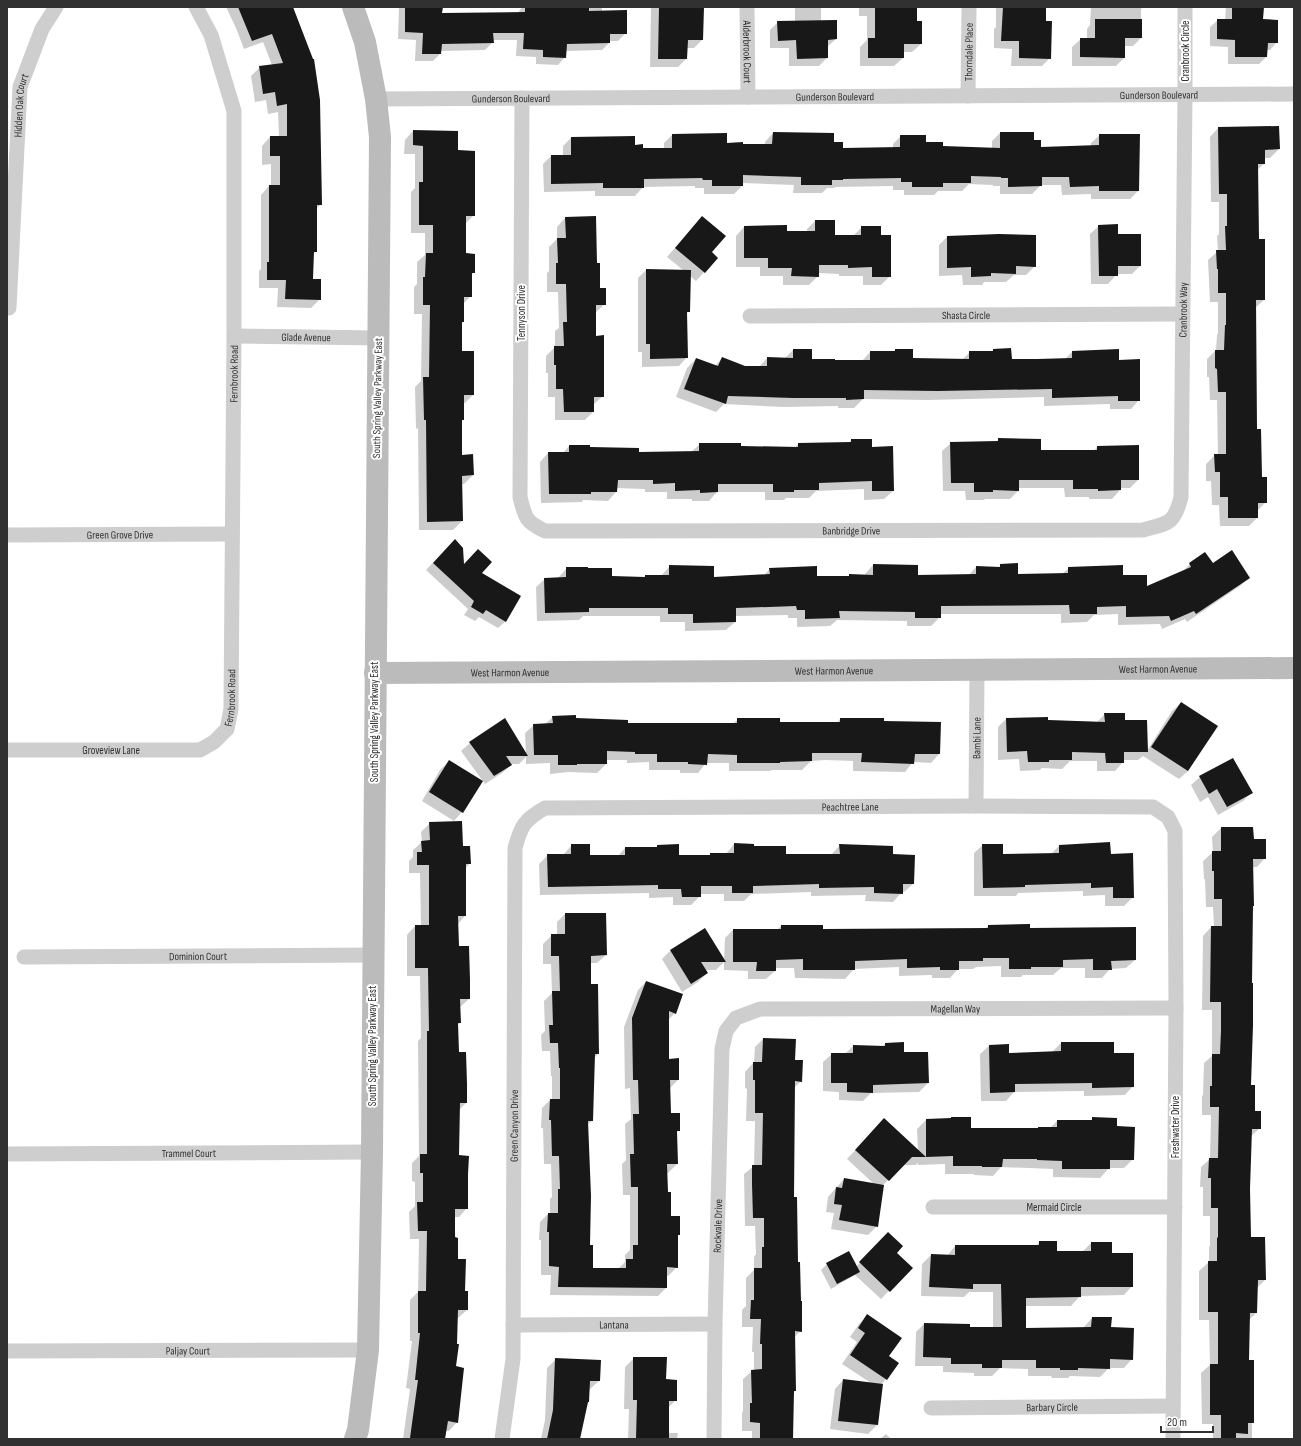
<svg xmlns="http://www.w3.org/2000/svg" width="1301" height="1446" font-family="'Sofia Sans Condensed',sans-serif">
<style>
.shadow{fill:#0003}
.building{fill:#181818}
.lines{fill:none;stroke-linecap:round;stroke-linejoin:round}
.street{stroke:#cecece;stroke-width:15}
.secondary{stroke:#bbb;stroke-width:22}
.labels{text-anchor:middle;stroke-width:4;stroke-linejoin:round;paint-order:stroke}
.street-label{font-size:11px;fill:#313131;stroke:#fff}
</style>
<rect width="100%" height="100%" fill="#fff"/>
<!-- shadow -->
<g class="shadow">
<path d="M226,7H292L321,204L316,209V251L313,254L312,280L320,299L311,308L277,307L278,288H259V271L261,269V195L269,186H271V164L262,165V146L270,137H279L278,112L268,114L266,100L255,102L251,76L260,67L272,65L263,42L244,49L236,28Z"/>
<path d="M399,7H442L441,14L518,13L522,7H602V12L626,33L618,41H609V43L602,50L565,51V57L558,65L536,64V57L516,56L517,40H492L493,42L485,50L440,51V54L433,61H415L416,40L398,39Z"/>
<path d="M651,7H705L703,9L702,40L694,48H687L686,59L678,67H650Z"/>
<path d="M795,7H821V21L836,39L827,47V58L819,66H789V48H770V30L778,22H795Z"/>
<path d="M859,7H916V22L921,44L912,52H903V58L894,66H860V47L867,40V16H859Z"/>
<path d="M996,7H1045V22L1050,58L1042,66H1011L1012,49L994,48V29L996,27Z"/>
<path d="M1091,7H1143L1141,9V38L1133,46H1124V58L1116,66H1072V47L1081,39H1087V29L1090,25Z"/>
<path d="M1226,7H1263L1262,20L1277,42L1270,50H1266V57L1259,64H1228V47L1210,46V27L1218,20H1225Z"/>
<path d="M1218,128L1279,149L1270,158H1264V164L1257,170L1258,240L1264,300L1255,308L1256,430L1261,478L1266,502L1257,511V518L1249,526H1220L1219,505H1212L1211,481H1206V464L1215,455H1218L1217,400H1210L1209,377H1207V359L1216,350L1217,335L1218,333V302H1210L1208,260L1218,251L1217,236L1219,234V202H1211L1210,137Z"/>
<path d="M413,131L457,151L474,215L465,224V254L474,272L471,275V296L463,304L461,352L473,395L465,403H463V419L461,422V456L473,475L464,484H461L462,521L453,530H419L418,428L416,429L415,387L421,381L422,314H414V287L417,284V262L425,255V233H411V192L415,188V154H404L405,140Z"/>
<path d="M773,133L833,143L842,149L893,148V144L901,136L942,147L992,149V141L1000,133L1033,141L1040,148L1091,146V143L1100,135H1139L1138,191L1130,199H1091V194L1062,195L1061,185H1041L1032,194H1000V186H993V185L969,184L962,191H938L934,195H904V190H893V186L835,187L834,188H827L822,193H793L794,185L742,183V186L734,194H704V188H695V186L643,187L635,196H595V191L544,192L543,164L551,156H563V146L571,138L634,146L642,149H664V143L672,135L726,144L765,145V142Z"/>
<path d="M702,217L711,252L717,258L696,281L690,276L689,311L686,314L687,357L679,366L642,367V352H638V278L646,270H683L667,257Z"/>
<path d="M565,218L596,264L600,289L605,304L595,313V337L603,396L593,405V412L585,420H555V397H548V373H546V356L555,347V331L559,328L558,292H547V273L549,271V247L557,239V227Z"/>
<path d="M815,221L834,236H853L862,227L880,236L890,276L881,285H863V276H839V274L818,273V276L809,285H783V276H760V267H736V236L744,227L786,232H807V229Z"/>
<path d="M1099,226L1117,235L1140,266L1132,274H1117L1108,284H1091L1090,234Z"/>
<path d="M947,237L1035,266L1026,275H1014L1006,282H984L982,285H963L962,275L939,276V245Z"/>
<path d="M793,350H811V360L834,361H862L870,352H893L895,350L912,359L962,360L970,352H991L993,350L1011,360H1064L1072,352L1118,350V361L1139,400L1131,409H1110V404L1044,406V397L928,400L863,399L854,408H838V406L784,407L724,404L716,412L676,397L687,368L696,359L715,366L722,358L745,367H759L767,358L784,359Z"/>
<path d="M999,439L1040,451H1094L1097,447L1138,480L1130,488H1120V490L1112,499H1089V497H1065L1064,488H1018V491L1010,499H985L984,500H966L965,491H943L942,451L951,443L996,442Z"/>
<path d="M851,440L871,448L893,491L884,499L864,500V489L816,491L809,498H786L784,500H765V492H717L709,501H692V499H667V492H645V489L616,488V492L608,501L583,500L582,502L541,503L540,462L548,453H563L569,446L638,453L691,452L700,444L740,447L795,448L798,444L849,443Z"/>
<path d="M447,548L463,566L480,574L506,621L498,628L479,617L475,621L464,615L468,609L426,570Z"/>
<path d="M1190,564L1212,565L1249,578L1240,586L1187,622L1185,619L1162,629L1160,624L1118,625V614L1094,615L1087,622L1061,623V614H940V617L931,626H907V621L837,620L830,626L797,627V618H788V615L735,616V622L726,630L685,631V622H660V616H583L579,620L537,621L536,587L545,579L558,578L567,568L611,577L643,578L645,576H661L670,566L713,578L763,576L770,569L816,577L865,576V574L873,565L917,576H968L976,567L998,568L1001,565L1017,575L1062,574L1069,568L1122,576L1146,588L1182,572Z"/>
<path d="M1181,703L1217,726L1188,771L1179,779L1143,756L1138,760H1123V762L1115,771H1097V761H1070L1062,769L1042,768L1040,770L1020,771L1019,759L998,760V727L1006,719L1097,722L1105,714L1124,721L1147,751L1172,711Z"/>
<path d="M553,717L627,724H733L738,719L779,723H837L840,719L883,722L939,754L931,763L913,762L905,772L853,771V761L826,760L811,761L802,770H772L770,771H729V763H706L698,773H680V770H649V762L627,763V760H606V764L597,773L568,772L550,774V763L526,764V757L519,764H512L502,773L485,784L461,751L470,743L526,753L525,733L534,725L545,724Z"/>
<path d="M449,761L462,812L454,821L422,801L440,770Z"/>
<path d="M1200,777L1251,793L1243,801L1218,815L1208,797L1200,802L1191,785Z"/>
<path d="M430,823L462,847L470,863L465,869V916L458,924V947L469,999L460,1007V1023L457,1025L458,1053L466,1103L459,1110L458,1156L467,1208L459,1217H454L457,1260L464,1292L467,1310L458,1318H457L455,1367L457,1422L449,1431H445L444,1439H403L410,1389L406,1388L412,1341H410V1300L418,1292L419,1239H410L409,1212L415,1206V1182L412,1181V1163L419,1156L418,1041L421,1038L420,976H407V935L415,926H421L420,873H409V861L413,857V850L422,842L421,832Z"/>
<path d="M1221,828L1253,840L1265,858L1257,867H1252L1250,1087L1254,1112L1260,1128L1250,1137V1238L1265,1280L1257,1288L1256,1313L1248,1321V1361H1252V1439H1213V1424H1202L1201,1373L1210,1365L1209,1320H1199V1271L1209,1262V1247L1210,1246V1216H1203V1187H1200L1201,1167L1210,1159L1211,1115H1202V1096L1203,1095L1204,1063L1212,1056V1010H1202L1203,936L1211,927H1214L1213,907H1206L1205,879H1204L1203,861L1213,852L1212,837Z"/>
<path d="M734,844L785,855H831L840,845L892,855L913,884L904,892H902L893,902L865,901L866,895L811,896V892L751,894L744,901H724V894H700V896L691,905H673V897L649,898V893L540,895L539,864L548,855H563L572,845L589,856H618L625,848H656L657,846L678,856H709L711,854H726Z"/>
<path d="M983,845L1002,855L1051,854L1059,846L1110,855L1133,897L1124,906H1105V895L1083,896V891L1018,893L1016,896H974V853Z"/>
<path d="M565,914H605L606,955L597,963H590V985H597L598,1054L593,1059L592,1121L587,1125L589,1246L592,1269H618L625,1262V1255L630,1250V1195H623L622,1164L626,1160L625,1124L631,1119L630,1088L625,1089L624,1027L638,990L646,982L675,1013L668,1020V1060L678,1080L670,1088V1114L679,1130L676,1133L677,1164L668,1173H666L670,1217L679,1234L677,1237V1267L668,1276H666V1288L658,1296L550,1295L551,1275H541V1240H539L540,1222L548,1214H550V1199L552,1197L551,1164H544L543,1128H541L542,1108L550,1100H552V1076H551L550,1051H542L541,1035L545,1031L544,1001L552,993L551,964H543V944L551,936H557V922Z"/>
<path d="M781,926L822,930L985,929L988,926L1029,929L1135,960L1126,968L1110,969L1102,978H1085V968H1061L1053,975H1023L1021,977H1001V966L976,967L973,969H958L950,978H932V975L899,976V967L854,969L845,979L795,978L794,968H775V971L766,979H748V971L724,970V962L716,970H705L707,973L698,982L682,992L662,959L670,951L724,962L725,938L733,930H777Z"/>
<path d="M763,1039L794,1061L801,1081L794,1088L793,1198L801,1331L794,1337L795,1391L793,1393L792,1439H752V1431H742V1413L743,1411V1379L752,1371H754V1352H752L753,1327H742V1310L746,1306V1278L754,1270V1257L756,1254L755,1226H745L744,1174L754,1166L755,1121H746L747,1089L745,1088V1072L754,1062L755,1047Z"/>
<path d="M1061,1043H1113V1054L1133,1086L1125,1095L1084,1096V1091L1014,1092L1006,1101H981L980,1054L989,1046L1008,1045V1054L1052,1052Z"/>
<path d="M885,1044L928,1083L919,1092L871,1093L863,1101L839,1100V1092L823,1091V1062L832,1054H845L853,1046L882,1047Z"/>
<path d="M1093,1118L1116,1127L1133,1159L1124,1168H1109L1100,1178L1053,1177V1169L1001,1167L993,1176L974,1175V1174H945V1164L918,1165V1163L916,1165H903L883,1185L877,1226L868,1235L831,1229L834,1213L826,1212L828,1197L844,1179L874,1184L847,1159L876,1128L918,1151L917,1129L926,1120L970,1129L1050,1128L1057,1121H1090Z"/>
<path d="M879,1242L895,1253L911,1268L881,1299L855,1275L831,1289L821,1270L827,1264L856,1267Z"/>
<path d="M1039,1242L1056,1252H1082L1091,1243L1111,1254L1132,1286L1124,1295L1080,1296L1071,1306H1025V1329L1083,1328L1092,1318L1110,1328L1132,1359L1124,1368H1109L1100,1377L1070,1376L1068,1378H1052L1051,1376H1028V1369L1000,1368L992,1376H974V1373L943,1372V1366H915L916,1332L924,1324L969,1328H993V1292H969L964,1297L921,1296L922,1264L931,1255L947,1256L955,1246H1036Z"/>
<path d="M867,1316L888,1356L898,1363L882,1384L877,1425L868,1434L830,1429L835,1389L843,1380L871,1383L842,1364L857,1342L850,1337L859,1324Z"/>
<path d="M634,1358L665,1380L676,1400L668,1408V1433H678L677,1439H628L629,1409H624L625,1367Z"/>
<path d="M556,1359L600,1361L599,1381L589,1390L588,1402L586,1404L579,1439H541L545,1420L547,1368Z"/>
<path d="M886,1434L891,1439H880Z"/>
</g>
<!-- building -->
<g class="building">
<path d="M238,7H293L313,59H314L320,100L322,205H317V252H314L313,279H321V300L285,299L286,280H267V262H269V185H280V156H270V136H287V104L277,106L275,92L263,94L259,66L283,63L272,34L252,41Z"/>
<path d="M405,7H443L442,13L525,12V7H589V11L627,10V34H610V43L567,44L566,58L543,57V50L523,49L524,33H493L494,43L442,44L441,54H422L423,33L405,32Z"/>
<path d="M659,7H704L703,40H688L687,59H658Z"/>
<path d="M875,7H917V21H922V44H904V58H868V38H875Z"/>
<path d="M1003,7H1046V21H1052L1051,59L1019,58V41H1001Z"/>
<path d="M1232,7H1264L1263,19L1278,20V43H1268L1267,57H1235V40L1217,39V19H1232Z"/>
<path d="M1095,19H1142V38H1125V58L1080,57V38H1095Z"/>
<path d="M837,20V39L828,40V58L797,59L796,40L778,41L777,21Z"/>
<path d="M1279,126L1280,149L1265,150V164H1258L1259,239H1265V300H1256L1257,429H1261L1262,477H1267V503H1258V518H1228V497H1220V472H1215L1214,454H1226V392H1218L1217,369L1215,368V350H1224L1225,325H1226V293H1218V269H1217L1216,250H1226L1225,226H1227V194H1219L1218,127Z"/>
<path d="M413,130L458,131V150L475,151V216H466V253L475,254V273H472V297H464V322H462V351H474V395H464V420H462V455L473,454L474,475L462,476L463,521L427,522L426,420H424L423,377H429L430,305H423V277H425L426,253H433V225H419V182H423V146L413,145Z"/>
<path d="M773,132L834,133V142H843V148L900,147V135H926V142H943V146L1000,148V132H1034V140H1041V147L1099,145V134H1140L1139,191H1099V186L1070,187L1069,177H1042V186L1008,187V178H1001V177L971,176V183H943V187H912V182H901V178L843,179V180H832V185H801V177L743,175V186H712V180H703L702,178L644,179V188H603V183L551,184V155H571V137L635,136V145L643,144V148H672V134L727,133V143L743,142V144H772Z"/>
<path d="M596,216L597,263H600V288H606V305H596V336L604,335V397H594V412H564L563,389H556V365H554V346H564L563,322H567L566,284H556V263H558L557,238H566L565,217Z"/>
<path d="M702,216L726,236L712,252L718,258L705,273L675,248Z"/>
<path d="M815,220H835V235H861V226H881V235H891V277H872V267L848,268V265H819V277L791,276L792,268H768V258H744V226L787,225V231H815Z"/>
<path d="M1118,224V234H1141V266H1118V276H1099L1098,225Z"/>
<path d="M999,234L1036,235V267L1016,266V274L991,273V276L971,277V267L947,268V236Z"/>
<path d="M646,269L691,270L690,312H687L688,358L650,359V344H646Z"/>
<path d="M1011,348L1012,359H1037L1072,358V351L1119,349V360L1140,359V401H1118V396L1052,398V389L937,391L864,390V399L846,400V398H793L728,396L726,404L684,389L696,358L718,366L722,357L745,366H767V357L793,358V349H812V359H835V360H870V351H895V349H913V358L969,359V351H993V349Z"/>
<path d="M998,438L1041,439V450H1097V446L1139,445V480H1121V490L1098,491V489H1073V480H1019V491L993,490V492H974V483H951L950,442L998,441Z"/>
<path d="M851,439H872V447L893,446L894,491H872V481L819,483V490H794V492H773V484H718V492L700,493V490L675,491V483L653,484V480H618L617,492H591V494H549L548,452H569V445H590V447L639,448V452L699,451V443H741V446L798,447V443L851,442Z"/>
<path d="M455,539L463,548L464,564L478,549L492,562L482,573L521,596L506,622L486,610L483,614L471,607L474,601L433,563Z"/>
<path d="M1232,550L1250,578L1196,614L1194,611L1171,621L1169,616L1126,617V606L1097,607V614H1070L1069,605L941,606V618H915V612L839,611L840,618L805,619V610H797L796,606L736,608V622L693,623V614H668V608H589V612L545,613L544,578L566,577V567H588V568H612V576L645,577V575H669V565L714,566V577L770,574L769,568L817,566V576H849V574L873,575V564L918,565V575L976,574V566L1000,567V564L1018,563V574L1068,573V567L1123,565V575H1147V586L1191,567L1189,563L1205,552L1213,563Z"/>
<path d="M1181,702L1218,726L1188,771L1151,747Z"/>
<path d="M1104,713H1125V720H1147L1148,752H1124V763H1106L1105,753L1072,752V760H1049V762H1028L1027,751L1007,752L1006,718L1048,717V720L1105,722Z"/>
<path d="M576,715V718L628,720V723H737V718H780V722H840V718H884V721L941,722L940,754H915L914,764L861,762L862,753H812V761L780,762V763H737V755L708,754L707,765L688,764V762H657V754H635V752L607,751V764H577V765H558V755H534L533,724L553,723L552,716Z"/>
<path d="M505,718L528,756H506L512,765L494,776L469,742Z"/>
<path d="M1233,758L1253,793L1227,807L1217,789L1209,794L1199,776Z"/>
<path d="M449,760L483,781L463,813L429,792Z"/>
<path d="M462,821L463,846H470L471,864H466V916H458L459,946H469L470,980V999H460L461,1023H458L459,1052H466L467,1084V1103H460L459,1155L469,1156L468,1174V1209H455V1237L458,1238V1259H466L465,1291H468V1310H458L457,1344H459L456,1366L464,1368L458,1423L448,1421L445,1439H420L410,1438L418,1380H415L420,1333H418V1291H426L427,1231H418L417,1202H423V1173H420V1154H427V1031H429L428,968H415V925H429V865H417V852H422L421,841L430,840L429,822Z"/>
<path d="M1221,827H1253L1254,839H1266V859H1253L1254,906H1253L1252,983H1253V1025L1251,1085H1255V1111H1261V1129H1252L1250,1189L1251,1237H1265L1266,1280H1258L1257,1313H1250L1249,1360H1254V1423H1248V1434L1236,1433V1439H1221V1415H1210V1364H1218V1312H1208V1261H1217V1238L1218,1237V1208H1211V1178H1208L1209,1158H1218L1219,1107H1210V1086H1212V1054H1220L1221,1031V1002H1210L1211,926H1222V899H1214V871H1212V851H1221Z"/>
<path d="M1110,842L1111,854L1133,853L1134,898H1113V887L1091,888V883L1025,885V887L983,888L982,844H1003V854L1059,853V845Z"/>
<path d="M734,843L754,844V846H786V854H840L839,844L893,846V854L915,855L914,884H903V894L874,893V887L819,888V884L753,886V893H732V886H701V897H682L681,889H658V885L548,887L547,854H571V844H590V855H625V847H657V845L679,844V855H710V853H734Z"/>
<path d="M565,913H606L607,955L591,956V984H598L599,1054H595L593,1121H588L591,1196L590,1245H593V1268H626V1259H633V1245H638V1187H631L630,1154H634L633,1114H639L638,1080H633L632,1018L646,981L683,994L676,1014L669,1011V1059L679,1058V1080H670L671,1113H680V1131H677L678,1164H667L668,1192H671V1216H680V1235H678V1268L667,1267V1288L558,1287L559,1267L549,1266V1232H547L548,1213H558V1189H560L559,1156H552L551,1120H549L550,1099H560V1068H559L558,1043H550L549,1025H553L552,991H560L559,956H551V934H565Z"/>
<path d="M1030,924V928L1136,927V960L1111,961L1112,970H1093V959L1063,960V967H1031V969H1009V958H983V961H959V970H940V967L907,968V959L855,961V970H803V959L776,960V971H756L757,962H733V929H781V925H823V929L988,928V925Z"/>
<path d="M705,928L726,962H701L708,973L691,984L670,950Z"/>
<path d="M763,1038L796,1039L795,1060H803L802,1082L795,1081L794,1197H797L798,1262H800L801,1301H802V1332L795,1331L796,1391H794L793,1439H760V1423L750,1422V1403H752L751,1370L762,1369V1344H760L761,1319H750L751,1300H754V1268H762V1247H764V1218H753L752,1184V1165H762L763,1113H755V1080H753V1062H762Z"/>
<path d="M904,1042V1052H928L929,1083L873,1085V1093L847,1092V1083H831V1053H853V1045L885,1046V1043Z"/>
<path d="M1061,1042H1114V1053H1134V1087L1092,1088V1083L1015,1084V1092L990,1093L989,1045L1009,1044V1053L1061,1051Z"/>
<path d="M951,1117H971V1128H1038V1127H1057V1120H1092V1117L1117,1118V1126L1135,1127L1134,1160H1110V1169H1062V1161L1037,1160V1159H1003L1002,1167H982V1166H953V1156L926,1157V1119L951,1118Z"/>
<path d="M884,1118L926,1157H912L889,1181L855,1150Z"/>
<path d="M844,1178L884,1185L878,1227L839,1220L842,1205L834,1204L836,1187L842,1188Z"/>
<path d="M888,1232L903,1246L897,1253L913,1268L890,1292L859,1262Z"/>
<path d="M1039,1241H1057V1251H1091V1242H1112V1253H1133V1287H1081V1297L1026,1298V1328L1091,1327L1092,1317H1112L1111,1327L1134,1328L1133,1360L1110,1359V1369L1078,1368V1370H1060V1368H1036V1360H1002V1368H982V1364H951V1358L923,1357L924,1323L970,1324V1327H1002L1001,1284H973V1289L929,1287L931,1254L955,1255V1245H1039Z"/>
<path d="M849,1251L860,1272L837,1284L826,1263Z"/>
<path d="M867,1314L902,1338L889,1356L899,1363L887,1380L850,1355L865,1333L858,1328Z"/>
<path d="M633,1357H667L666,1379L677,1380V1401H669V1439H636L637,1400H633Z"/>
<path d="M555,1358L601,1360L600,1381H590L589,1402H588L580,1439H547L553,1410Z"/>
<path d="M843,1379L883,1384L878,1425L838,1421Z"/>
</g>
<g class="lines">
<!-- street -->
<g class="street">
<path id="s1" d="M747,7L748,97"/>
<path id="s2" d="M968,96L969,7"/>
<path id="s3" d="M522,98L520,497C525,518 526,522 545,531L1143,530C1168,523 1174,525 1181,497L1185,95V7"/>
<path id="s4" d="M376,99L1294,94"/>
<path id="s5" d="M9,308L20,87L42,29L56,7"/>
<path id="s6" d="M750,316L1182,314"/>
<path id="s7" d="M234,336L378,338"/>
<path id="s8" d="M7,535L232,534"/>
<path id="s9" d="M7,750H200L214,742L227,729L231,709L234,336V111L211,35L196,7"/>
<path id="s10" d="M976,806L977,670"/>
<path id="s11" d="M24,957L373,955"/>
<path id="s12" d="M7,1154L372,1152"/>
<path id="s13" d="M933,1207H1175"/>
<path id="s14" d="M513,1325L715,1324"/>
<path id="s15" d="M7,1351L368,1350"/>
<path id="s16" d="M931,1408L1173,1406"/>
<path id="s17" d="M502,1439L513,1359L515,848C521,826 524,820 545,808L976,806L1153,807L1168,817L1175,831L1176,1008L1173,1439"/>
<path id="s18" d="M714,1439L715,1324L722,1049L726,1031L736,1018L760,1009L1176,1008"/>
</g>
<!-- secondary -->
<g class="secondary">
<path d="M353,7L365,42L376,99L380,137L372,1152L368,1350L358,1430L355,1439"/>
<path id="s19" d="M375,673L1294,668"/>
</g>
</g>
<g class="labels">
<!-- street labels -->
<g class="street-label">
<text transform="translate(1185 51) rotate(-90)" y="4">Cranbrook Circle</text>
<text dy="4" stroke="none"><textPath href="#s1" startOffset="45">Alderbrook Court</textPath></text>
<text dy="4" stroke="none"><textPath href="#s2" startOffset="44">Thorndale Place</textPath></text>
<text dy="4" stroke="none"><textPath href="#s4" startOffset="783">Gunderson Boulevard</textPath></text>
<text dy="4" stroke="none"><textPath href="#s4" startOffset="459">Gunderson Boulevard</textPath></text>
<text dy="4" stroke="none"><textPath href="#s4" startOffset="135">Gunderson Boulevard</textPath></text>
<text dy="4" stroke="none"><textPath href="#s5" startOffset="203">Hidden Oak Court</textPath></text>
<text dy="4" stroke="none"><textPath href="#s3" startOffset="1284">Cranbrook Way</textPath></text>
<text transform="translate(521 313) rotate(-90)" y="4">Tennyson Drive</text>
<text dy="4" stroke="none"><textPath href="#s6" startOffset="216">Shasta Circle</textPath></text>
<text dy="4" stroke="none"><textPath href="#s7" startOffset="72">Glade Avenue</textPath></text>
<text dy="4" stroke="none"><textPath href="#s9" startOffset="583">Fernbrook Road</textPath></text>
<text transform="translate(377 398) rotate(-89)" y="4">South Spring Valley Parkway East</text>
<text dy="4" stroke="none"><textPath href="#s3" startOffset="750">Banbridge Drive</textPath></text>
<text dy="4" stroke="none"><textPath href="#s8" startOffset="113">Green Grove Drive</textPath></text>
<text dy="4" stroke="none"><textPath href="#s19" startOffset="783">West Harmon Avenue</textPath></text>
<text dy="4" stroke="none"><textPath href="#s19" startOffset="459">West Harmon Avenue</textPath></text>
<text dy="4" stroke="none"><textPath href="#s19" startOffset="135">West Harmon Avenue</textPath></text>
<text dy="4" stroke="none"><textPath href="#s9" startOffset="259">Fernbrook Road</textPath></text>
<text transform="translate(374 722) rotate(-90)" y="4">South Spring Valley Parkway East</text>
<text dy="4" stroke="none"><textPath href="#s10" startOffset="68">Bambi Lane</textPath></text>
<text dy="4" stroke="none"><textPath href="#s9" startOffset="104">Groveview Lane</textPath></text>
<text dy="4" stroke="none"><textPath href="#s17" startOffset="949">Peachtree Lane</textPath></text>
<text dy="4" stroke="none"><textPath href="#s11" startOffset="174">Dominion Court</textPath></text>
<text dy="4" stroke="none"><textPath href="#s18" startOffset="646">Magellan Way</textPath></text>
<text transform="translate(372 1046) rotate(-90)" y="4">South Spring Valley Parkway East</text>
<text dy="4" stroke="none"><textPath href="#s17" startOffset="314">Green Canyon Drive</textPath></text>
<text transform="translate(1175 1127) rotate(-90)" y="4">Freshwater Drive</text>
<text dy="4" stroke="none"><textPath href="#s12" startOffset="182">Trammel Court</textPath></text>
<text dy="4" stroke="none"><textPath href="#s13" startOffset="121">Mermaid Circle</textPath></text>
<text dy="4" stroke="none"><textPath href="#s18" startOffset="213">Rockvale Drive</textPath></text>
<text dy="4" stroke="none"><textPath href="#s14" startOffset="101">Lantana</textPath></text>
<text dy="4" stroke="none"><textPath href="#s15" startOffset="181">Paljay Court</textPath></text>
<text dy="4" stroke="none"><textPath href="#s16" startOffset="121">Barbary Circle</textPath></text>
</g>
</g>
<!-- border -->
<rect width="1301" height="1446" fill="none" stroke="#313131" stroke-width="16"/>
<!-- scale -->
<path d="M1161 1426v6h52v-6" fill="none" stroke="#313131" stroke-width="2"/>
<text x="1167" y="1426" font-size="12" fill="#313131" stroke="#ffffff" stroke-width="3" paint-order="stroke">20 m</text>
</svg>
